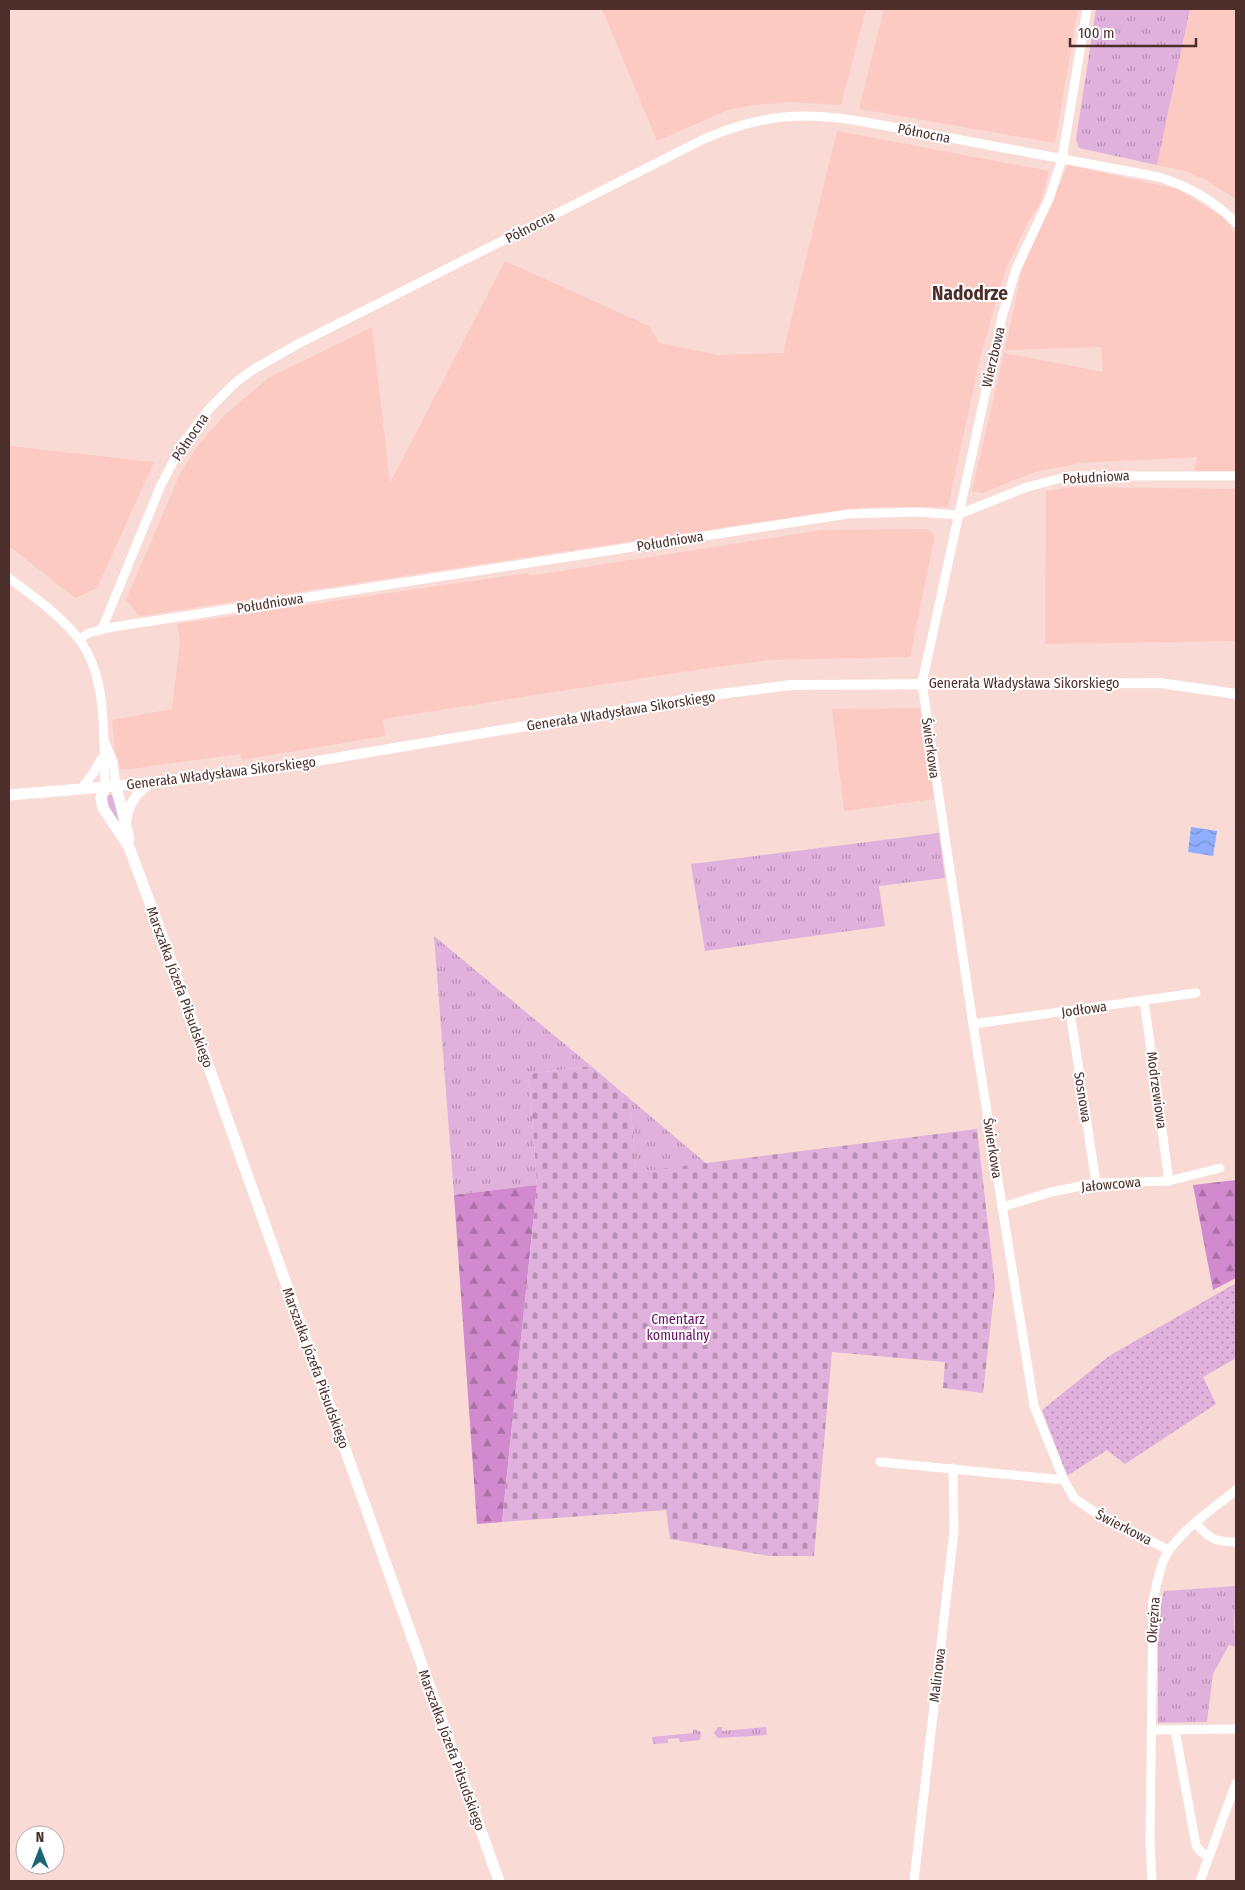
<svg xmlns="http://www.w3.org/2000/svg" width="1245" height="1890" font-family="'Fira Sans Condensed',sans-serif">
<style>
.built{fill:#fdcac3}
.grass{fill:url(#grass-tufts)}
.forest{fill:url(#forest-firs)}
.cemetery{fill:url(#cemetery-stones)}
.park{fill:url(#park-dots)}
.water{fill:url(#water-waves)}
.lines{fill:none;stroke-linecap:round;stroke-linejoin:round}
.minor{stroke:#fff;stroke-width:9}
.tertiary{stroke:#fff;stroke-width:10}
.secondary{stroke:#fff;stroke-width:11}
.labels{text-anchor:middle;stroke-width:4;stroke-linejoin:round;paint-order:stroke}
.street-label{font-size:14px;fill:#4c2f2b;stroke:#fff}
.park-label{font-size:14px;fill:#620c62;stroke:#fff}
.district-label{font-size:19px;font-weight:bold;fill:#4c2f2b;stroke:#fff}
</style>
<defs>
<pattern id="grass-tufts" width="24" height="20" patternUnits="userSpaceOnUse" patternTransform="scale(1.25)"><rect width="24" height="20" fill="#e0b1dd"/><path d="M3 7l-1-3M5 7V3M7 7l1-3M15 17l-1-3M17 17v-4M19 17l1-3" fill="none" stroke="#b890b3"/></pattern>
<pattern id="forest-firs" width="22" height="20" patternUnits="userSpaceOnUse" patternTransform="scale(1.25)"><rect width="22" height="20" fill="#d08acd"/><path d="M5 1l3.5 6h-7zM16 11l3.5 6h-7z" fill="#ab71a7"/></pattern>
<pattern id="cemetery-stones" width="16" height="16" patternUnits="userSpaceOnUse" patternTransform="scale(1.25)"><rect width="16" height="16" fill="#e0b1dd"/><path d="M2 7V4a2 2 0 0 1 4 0v3zM10 15v-3a2 2 0 0 1 4 0v3z" fill="#b890b3"/></pattern>
<pattern id="park-dots" width="8" height="8" patternUnits="userSpaceOnUse" patternTransform="scale(1.25)"><rect width="8" height="8" fill="#e0b1dd"/><path d="M2 2h.1M6 6h.1" fill="none" stroke="#b890b3" stroke-width="1.8" stroke-linecap="round"/></pattern>
<pattern id="water-waves" width="16" height="10" patternUnits="userSpaceOnUse" patternTransform="scale(1.25)"><rect width="16" height="10" fill="#90aeff"/><path d="M0 5q4-4 8 0t8 0" fill="none" stroke="#788ecf"/></pattern>
</defs>
<rect width="100%" height="100%" fill="#f9dad5"/>
<!-- built -->
<g class="built">
<path d="M602,9H866L841,105L789,102L753,105L728,110L657,141Z"/>
<path d="M884,9H1078L1055,143L859,109Z"/>
<path d="M1190,9H1236V199L1206,180L1185,171L1157,165Z"/>
<path d="M837,131L1049,171L1041,201L1026,226L1005,271L980,358L948,507H870L811,514L139,616L126,600L180,474L198,445L223,417L268,378L372,327L390,483L505,261L649,326L659,343L718,355L783,353Z"/>
<path d="M1068,165L1177,189L1225,218L1236,235V471H1194L1197,457L1080,463L1035,472L982,493L972,491L1004,353L1103,372L1101,347L1005,350L1022,270Z"/>
<path d="M9,446L154,462L97,588L75,598L9,546Z"/>
<path d="M1072,487L1236,489V641L1045,644L1046,491Z"/>
<path d="M927,529L935,535L910,657L767,660L682,672L383,719L385,736L242,760L240,754L121,770L115,751L112,720L172,709L180,642L177,624L528,573L529,576L822,530Z"/>
<path d="M920,708L934,799L844,811L832,709Z"/>
</g>
<!-- grass -->
<g class="grass">
<path d="M1096,9H1190L1157,165L1079,148L1076,139Z"/>
<path d="M111,795L113,797L124,831L109,807L107,796Z"/>
<path d="M939,833L945,878L879,886L885,926L705,951L691,864Z"/>
<path d="M434,936L591,1066L529,1074L537,1185L454,1195Z"/>
<path d="M630,1099L707,1164L636,1172Z"/>
<path d="M1236,1586L1234,1624L1236,1647L1229,1645L1213,1674L1207,1722L1158,1723V1616L1164,1591Z"/>
<path d="M718,1727H722V1731L766,1727L767,1735L718,1738L714,1733Z"/>
<path d="M693,1729L701,1732L700,1740L680,1742L679,1738L668,1739V1743L653,1744L652,1737L693,1733Z"/>
</g>
<!-- forest -->
<g class="forest">
<path d="M1236,1180V1278L1213,1290L1193,1185Z"/>
<path d="M537,1185L502,1522L477,1524L454,1195Z"/>
</g>
<!-- cemetery -->
<path class="cemetery" d="M591,1066L630,1099L636,1172L977,1129L995,1286L983,1393L943,1388L945,1362L832,1352L814,1556H770L670,1539L666,1510L502,1522L537,1185L529,1074Z"/>
<!-- park -->
<path class="park" d="M1236,1283V1358L1203,1377L1216,1404L1125,1464L1107,1450L1067,1476L1042,1410L1109,1356Z"/>
<!-- water -->
<path class="water" d="M1191,827L1217,831L1213,856L1188,852Z"/>
<g class="lines">
<!-- minor -->
<g class="minor">
<path d="M1087,9L1062,159L1049,199L1016,269L1002,317L922,683L973,1024L1034,1406L1064,1480L1074,1498L1102,1517L1169,1550"/>
<path d="M9,578C33,596 59,614 78,638C109,677 103,741 105,787"/>
<path d="M102,629L161,485L183,443L210,408L236,382L254,369L298,344L704,139C765,113 807,111 871,123L1159,177C1190,187 1213,200 1236,223"/>
<path d="M79,639L89,633L113,627L848,514L918,512L957,515L1027,487L1070,476H1236"/>
<path d="M105,743L113,762L116,786"/>
<path d="M81,789L94,772L101,759"/>
<path d="M1144,1000L1169,1181"/>
<path d="M1070,1011L1096,1183"/>
<path d="M973,1024L1196,993"/>
<path d="M1002,1207L1051,1192L1096,1183L1169,1181L1220,1168"/>
<path d="M880,1462L1064,1480"/>
<path d="M1196,1523C1209,1539 1216,1542 1236,1542"/>
<path d="M1152,1730L1236,1729"/>
<path d="M1175,1730L1196,1845L1200,1851L1209,1857"/>
<path d="M914,1881L954,1531L953,1468"/>
<path d="M1152,1881L1150,1842L1153,1600C1157,1584 1160,1563 1170,1549C1187,1526 1214,1508 1236,1490"/>
<path d="M1200,1881L1236,1783"/>
</g>
<!-- tertiary -->
<g class="tertiary">
<path d="M116,786L257,771L712,695L791,685L1160,683L1236,694"/>
<path d="M126,822C128,805 135,793 150,784"/>
</g>
<!-- secondary -->
<g class="secondary">
<path d="M105,787L101,798L103,808L129,847L161,933L499,1881"/>
<path d="M9,795L116,786L129,839"/>
</g>
</g>
<g class="labels">
<!-- street labels -->
<g class="street-label">
<text transform="translate(924 133) rotate(11)" y="5">Północna</text>
<text transform="translate(530 227) rotate(-27)" y="5">Północna</text>
<text transform="translate(993 357) rotate(-77)" y="5">Wierzbowa</text>
<text transform="translate(190 437) rotate(-56)" y="5">Północna</text>
<text transform="translate(1096 477) rotate(-3)" y="5">Południowa</text>
<text transform="translate(670 541) rotate(-9)" y="5">Południowa</text>
<text transform="translate(270 603) rotate(-9)" y="5">Południowa</text>
<text x="1024" y="688">Generała Władysława Sikorskiego</text>
<text transform="translate(621 711) rotate(-9)" y="5">Generała Władysława Sikorskiego</text>
<text transform="translate(931 748) rotate(82)" y="5">Świerkowa</text>
<text transform="translate(221 773) rotate(-7)" y="5">Generała Władysława Sikorskiego</text>
<text transform="translate(180 987) rotate(70)" y="5">Marszałka Józefa Piłsudskiego</text>
<text transform="translate(1084 1009) rotate(-8)" y="5">Jodłowa</text>
<text transform="translate(1157 1090) rotate(82)" y="5">Modrzewiowa</text>
<text transform="translate(1083 1097) rotate(81)" y="5">Sosnowa</text>
<text transform="translate(993 1148) rotate(81)" y="5">Świerkowa</text>
<text transform="translate(1111 1184) rotate(-5)" y="5">Jałowcowa</text>
<text transform="translate(316 1368) rotate(70)" y="5">Marszałka Józefa Piłsudskiego</text>
<text transform="translate(1124 1527) rotate(27)" y="5">Świerkowa</text>
<text transform="translate(1153 1620) rotate(-86)" y="5">Okrężna</text>
<text transform="translate(937 1675) rotate(-83)" y="5">Malinowa</text>
<text transform="translate(452 1750) rotate(70)" y="5">Marszałka Józefa Piłsudskiego</text>
</g>
<!-- park labels -->
<g class="park-label">
<text x="678" y="1324">Cmentarz<tspan x="678" dy="16">komunalny</tspan></text>
</g>
<!-- district labels -->
<g class="district-label">
<text x="970" y="300">Nadodrze</text>
</g>
</g>
<!-- border -->
<rect width="1245" height="1890" fill="none" stroke="#4c2f2b" stroke-width="20"/>
<!-- north arrow -->
<g transform="translate(40 1850)"><circle r="24" fill="#ffffff" stroke="#b7acaa"/>
<path d="M0-4L9 19L0 12L-9 19Z" fill="#1c6771"/>
<text y="-8" font-size="14" font-weight="bold" text-anchor="middle" fill="#4c2f2b">N</text>
</g>
<!-- scale -->
<path d="M1070 38v8h126v-8" fill="none" stroke="#4c2f2b" stroke-width="2.5"/>
<text x="1078" y="38" font-size="15" fill="#4c2f2b" stroke="#ffffff" stroke-width="4" paint-order="stroke">100 m</text>
</svg>
